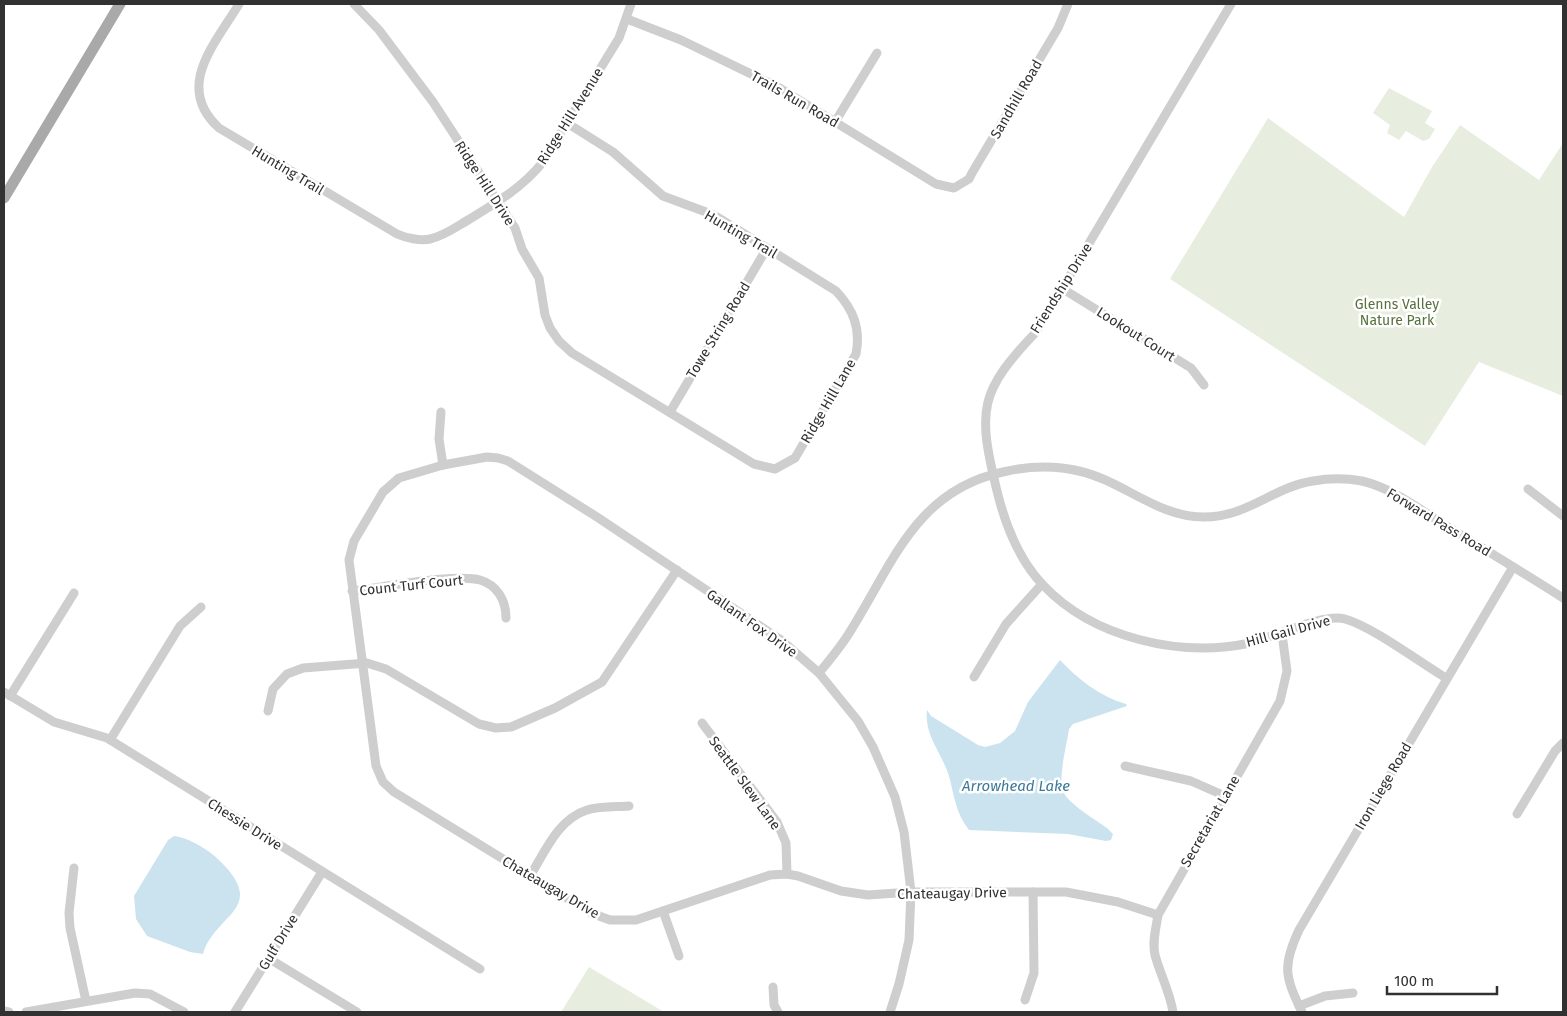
<svg xmlns="http://www.w3.org/2000/svg" width="1567" height="1016" font-family="'Fira Sans',sans-serif">
<style>
.green{fill:#e8eedf}
.water{fill:#cbe3ef}
.lines{fill:none;stroke-linecap:round;stroke-linejoin:round}
.minor{stroke:#cecece;stroke-width:9}
.major{stroke:#a9a9a9;stroke-width:11}
.labels{text-anchor:middle;stroke-width:5;stroke-linejoin:round;paint-order:stroke}
.street-label{font-size:14px;fill:#313131;stroke:#fff}
.park-label{font-size:14px;fill:#57703b;stroke:#fff}
.water-label{font-size:15px;font-style:italic;fill:#3a7999;stroke:#fff}
</style>
<rect width="100%" height="100%" fill="#fff"/>
<!-- green -->
<g class="green">
<path d="M1389,88L1432,111L1425,123L1435,129L1429,139L1423,141L1406,131L1399,140L1387,133L1390,125L1373,113Z"/>
<path d="M1268,118L1404,217L1432,167L1460,125L1539,180L1563,143V396L1479,362L1425,446L1170,279Z"/>
<path d="M589,967L664,1012H561Z"/>
</g>
<!-- water -->
<g class="water">
<path d="M1060,660C1079,680 1099,696 1126,704L1127,706L1073,724L1069,729C1067,744 1058,777 1063,791C1067,803 1096,820 1107,828L1113,834L1111,840L1106,841L1068,834L969,830C956,814 954,795 949,776C942,753 924,736 927,710L931,716L978,745L985,747L1000,743L1015,731L1028,702Z"/>
<path d="M174,836C190,838 209,850 220,861C269,909 214,914 203,954L190,952L147,936L136,919L134,896L168,840Z"/>
</g>
<g class="lines">
<!-- minor -->
<g class="minor">
<path d="M239,4C215,44 174,87 219,128L397,234C406,238 420,241 430,239C444,236 456,227 468,220C496,203 522,188 543,162L619,38L631,4"/>
<path d="M354,4L379,30L433,102L515,228L522,249L539,278L545,315L550,328L559,341L572,353L754,464L775,469L795,458L856,354C861,328 853,309 836,291L714,215L663,196L613,152L567,123"/>
<path d="M1231,4L1037,331C979,392 977,409 997,491C1005,524 1019,560 1043,585C1093,638 1180,658 1250,643C1274,637 1323,613 1345,619C1373,627 1419,662 1446,678"/>
<path d="M627,19L681,40L778,87L936,184L954,188L969,179L972,173L1058,28L1068,4"/>
<path d="M835,122L877,53"/>
<path d="M1063,289L1191,368L1204,385"/>
<path d="M441,412L439,439L443,465"/>
<path d="M670,412L767,248"/>
<path d="M1528,489L1563,516"/>
<path d="M352,591C380,588 456,573 480,580C497,585 506,600 506,618"/>
<path d="M819,673C828,662 838,650 846,638C891,569 913,491 1003,472C1028,466 1054,465 1079,471C1123,481 1157,517 1204,517C1248,517 1273,487 1313,481C1329,478 1346,478 1362,481C1392,488 1419,509 1445,525C1484,549 1524,573 1563,598"/>
<path d="M974,677L1006,624L1042,584"/>
<path d="M4,692L54,722L107,738L480,969"/>
<path d="M10,696L74,593"/>
<path d="M268,711L273,689L287,674L303,668L367,663L386,669L479,724L496,728L511,727L555,708L602,682L677,570"/>
<path d="M702,723L777,822L786,843L787,874"/>
<path d="M110,740L180,626L201,607"/>
<path d="M1125,766L1191,781L1225,796"/>
<path d="M1517,814L1555,751L1563,743"/>
<path d="M74,868L69,913L70,928L86,1001"/>
<path d="M530,876C545,852 558,819 587,810C600,806 616,807 629,806"/>
<path d="M663,911L679,956"/>
<path d="M268,958L357,1012"/>
<path d="M773,987L774,1005L778,1012"/>
<path d="M1025,1000L1034,973L1033,892"/>
<path d="M1299,1006L1325,996L1353,993"/>
<path d="M4,1011L9,1012"/>
<path d="M26,1012L135,993L150,994L184,1012"/>
<path d="M235,1012L322,872"/>
<path d="M890,1012L899,984L909,940L911,892L904,832L895,797L873,747L858,721L819,673L781,640L597,517L508,461L498,458L487,457L443,465L399,478L383,492L354,541L349,560L376,766L383,782L394,792L591,913L610,920H636L770,875L787,874L798,876L841,891L868,895L911,892H1066L1118,902L1158,915"/>
<path d="M1173,1012C1170,992 1160,974 1155,955C1152,942 1156,928 1158,915L1280,701L1287,671L1282,634"/>
<path d="M1302,1012C1285,977 1282,966 1299,930L1513,567"/>
</g>
<!-- major -->
<path class="major" d="M4,198L120,4"/>
</g>
<g class="labels">
<!-- street labels -->
<g class="street-label">
<text transform="translate(795 99) rotate(30)" y="5">Trails Run Road</text>
<text transform="translate(1016 99) rotate(-60)" y="5">Sandhill Road</text>
<text transform="translate(570 116) rotate(-58)" y="5">Ridge Hill Avenue</text>
<text transform="translate(288 170) rotate(31)" y="5">Hunting Trail</text>
<text transform="translate(485 183) rotate(57)" y="5">Ridge Hill Drive</text>
<text transform="translate(741 234) rotate(30)" y="5">Hunting Trail</text>
<text transform="translate(1061 288) rotate(-58)" y="5">Friendship Drive</text>
<text transform="translate(718 330) rotate(-59)" y="5">Towe String Road</text>
<text transform="translate(1136 334) rotate(32)" y="5">Lookout Court</text>
<text transform="translate(828 401) rotate(-60)" y="5">Ridge Hill Lane</text>
<text transform="translate(1439 522) rotate(31)" y="5">Forward Pass Road</text>
<text transform="translate(411 585) rotate(-6)" y="5">Count Turf Court</text>
<text transform="translate(752 623) rotate(35)" y="5">Gallant Fox Drive</text>
<text transform="translate(1288 631) rotate(-15)" y="5">Hill Gail Drive</text>
<text transform="translate(745 783) rotate(54)" y="5">Seattle Slew Lane</text>
<text transform="translate(1383 786) rotate(-60)" y="5">Iron Liege Road</text>
<text transform="translate(1210 821) rotate(-60)" y="5">Secretariat Lane</text>
<text transform="translate(245 824) rotate(32)" y="5">Chessie Drive</text>
<text transform="translate(551 887) rotate(30)" y="5">Chateaugay Drive</text>
<text transform="translate(952 893) rotate(-1)" y="5">Chateaugay Drive</text>
<text transform="translate(278 942) rotate(-59)" y="5">Gulf Drive</text>
</g>
<!-- park labels -->
<g class="park-label">
<text x="1397" y="309">Glenns Valley<tspan x="1397" dy="16">Nature Park</tspan></text>
</g>
<!-- water labels -->
<g class="water-label">
<text x="1016" y="791">Arrowhead Lake</text>
</g>
</g>
<!-- border -->
<rect width="1567" height="1016" fill="none" stroke="#313131" stroke-width="10"/>
<!-- scale -->
<path d="M1387 986v8h110v-8" fill="none" stroke="#313131" stroke-width="2.5"/>
<text x="1394" y="986" font-size="15" fill="#313131" stroke="#ffffff" stroke-width="4" paint-order="stroke">100 m</text>
</svg>
